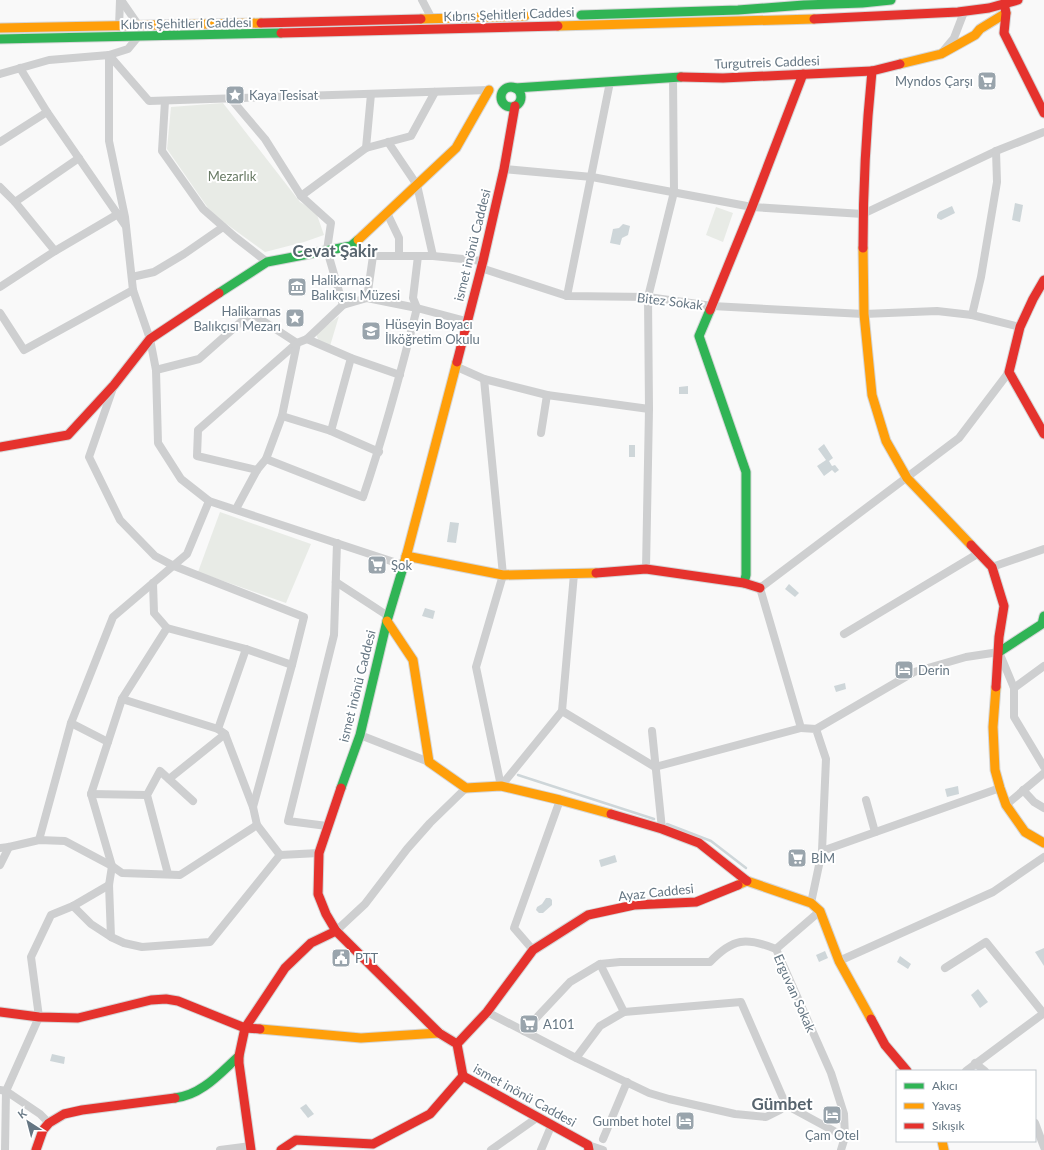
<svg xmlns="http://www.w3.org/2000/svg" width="1044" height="1150" font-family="Lato,sans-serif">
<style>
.green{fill:#e8ebe6}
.water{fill:#ced6d9}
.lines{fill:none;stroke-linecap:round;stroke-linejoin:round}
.stream{stroke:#ced6d9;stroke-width:2.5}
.fast-casing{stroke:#d5d6d7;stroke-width:11}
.slow-casing{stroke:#d5d6d7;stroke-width:11}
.jam-casing{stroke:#d5d6d7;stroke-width:11}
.street{stroke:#cecfd0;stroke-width:8}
.fast{stroke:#30b455;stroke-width:9}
.slow{stroke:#ff9f0a;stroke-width:9}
.jam{stroke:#e5322d;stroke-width:9}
.labels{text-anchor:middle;stroke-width:4;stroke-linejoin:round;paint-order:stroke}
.street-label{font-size:13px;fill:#657683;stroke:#fff}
.poi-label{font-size:13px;fill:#657683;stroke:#fff;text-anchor:start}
.park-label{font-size:13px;fill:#687a64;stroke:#fff}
.district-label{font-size:17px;font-weight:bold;fill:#57646e;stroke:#fff}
</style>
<rect width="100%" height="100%" fill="#f9f9f9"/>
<!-- green -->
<g class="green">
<path d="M223,103L300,202L316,212L324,235L304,242L265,252L221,220L208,208L167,149L171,107Z"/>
<path d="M716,207L733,213L723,242L706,235Z"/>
<path d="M339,316L330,346L319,342L316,334Z"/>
<path d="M220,512L311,544L286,603L198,572Z"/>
</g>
<!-- water -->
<g class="water">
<path d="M1015,203L1023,205L1020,222L1012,220Z"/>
<path d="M952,206L955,213L941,220L937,218V215L939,212Z"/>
<path d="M623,224L630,226L628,235L622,238L620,245L610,243L613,229L619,228Z"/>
<path d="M688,386V394H679V387Z"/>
<path d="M824,444L833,458L829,461L832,466L835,465L839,470L835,473L832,470L824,476L817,466L826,460L818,449Z"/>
<rect x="629" y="445" width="6" height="12"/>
<path d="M450,522L459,523L456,543L447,542Z"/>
<path d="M789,584L799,593L795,597L785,589Z"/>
<path d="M425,608L435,611L433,619L422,616Z"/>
<path d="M845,683L846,689L836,692L834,686Z"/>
<path d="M958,786L959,794L947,797L945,789Z"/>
<path d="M615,855L617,862L601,867L599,860Z"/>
<path d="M546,898H550L552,900V905L543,913H539L536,910L537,907L542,904Z"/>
<path d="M1044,948V966L1035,952Z"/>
<path d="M825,951L828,958L819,962L816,955Z"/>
<path d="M900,956L911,964L908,969L897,962Z"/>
<path d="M978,989L988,1002L980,1008L971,995Z"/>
<path d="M52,1054L65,1057L64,1064L50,1061Z"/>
<path d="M306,1104L314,1114L308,1118L300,1108Z"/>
</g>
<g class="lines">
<!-- stream -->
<g class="stream">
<path d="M518,775L654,819"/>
<path d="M667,824L711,841L746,868"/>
</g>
<defs>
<g id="fast">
<path d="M581,15L738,10L804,5L862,3L891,0"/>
<path d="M0,39L281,33"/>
<circle cx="511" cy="97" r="10"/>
<path d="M515,88L681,77"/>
<path d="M219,293L267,262L351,246L358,240"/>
<path d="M710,310L699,336L746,472V575L744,583"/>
<path d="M999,652L1042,624L1044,616"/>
<path d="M341,788L360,735L387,621L405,561"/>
<path d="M175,1098C202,1095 220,1073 239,1056"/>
</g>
<g id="slow">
<path d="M421,19L525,16"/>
<path d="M558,26L814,19"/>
<path d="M0,28L261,23"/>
<path d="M900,64L941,54L975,35L980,29L1006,13"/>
<path d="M358,240L456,148L489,90"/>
<path d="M863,248L864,314L872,395L886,441L907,478L971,545"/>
<path d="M406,556L503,575L596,573"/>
<path d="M405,561L457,362"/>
<path d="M387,621L413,660L429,762L466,788L501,786L560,800L611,814"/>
<path d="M996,687L993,727L995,770L1000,788L1006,805L1025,832L1044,843"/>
<path d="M738,885L747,881L811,903L820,911L839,961L871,1019"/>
<path d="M260,1029L361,1038L439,1033"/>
<path d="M942,1141L944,1150"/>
</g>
<g id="jam">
<path d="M1005,8L1006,13L1004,33L1044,113"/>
<path d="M814,19L958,12L989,8L1018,0"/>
<path d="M261,23L421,19"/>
<path d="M281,33L558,26"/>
<path d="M681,77L723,78L872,71L900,64"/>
<path d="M863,248C863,189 866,130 872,71"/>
<path d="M1044,280L1033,299L1020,327L1009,372L1044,434"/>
<path d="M710,310L752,207L803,74"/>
<path d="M457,362L483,261L504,169L515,106"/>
<path d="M0,447L68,435L114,385L150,339L219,293"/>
<path d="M971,545L992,567L1004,606L999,637L996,687"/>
<path d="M596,573L646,569L744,583L760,588"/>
<path d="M341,788L319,853L318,894L326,914L336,931L439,1033L457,1044L463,1076"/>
<path d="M611,814L662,829L699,843L747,881"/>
<path d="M0,1012L39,1017L78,1018L151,1000L166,999L178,1001L245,1028L260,1029"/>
<path d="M871,1019L885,1045L907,1071"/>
<path d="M457,1044L487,1012L533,950L588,915L634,905L696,902L738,885"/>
<path d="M463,1076L588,1145L589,1150"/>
<path d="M36,1150L43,1130L49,1123L64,1114L82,1110L175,1098"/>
<path d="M251,1150L239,1063V1056L245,1028L285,968L311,943L336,931"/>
<path d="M281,1150L296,1140L373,1144L430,1114L463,1076"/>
</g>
</defs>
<!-- fast casing -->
<use href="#fast" class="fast-casing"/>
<!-- slow casing -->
<use href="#slow" class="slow-casing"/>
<!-- jam casing -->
<use href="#jam" class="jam-casing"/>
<!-- street -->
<g class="street">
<path d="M121,0L139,26"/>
<path d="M422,0L432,19"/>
<path d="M119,27L120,0"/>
<path d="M137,38L128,49L109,55V141L125,217L133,290L150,339L156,370L158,443L181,479L209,501L403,565"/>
<path d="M944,50L954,38L964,12"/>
<path d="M0,74L49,60L109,55L149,101L489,90"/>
<path d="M231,99L265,139L301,196L331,223L327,250L343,305"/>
<path d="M165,101L162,151L203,209L235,237L267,262"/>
<path d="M47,112L125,225"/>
<path d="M0,142L47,112L20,68"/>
<path d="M388,142L417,185L433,256"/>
<path d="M366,148L371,94"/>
<path d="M504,169L592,177L752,207L863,214L996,151L1044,132"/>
<path d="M0,187L15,202L79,158"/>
<path d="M301,196L366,148L411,136L435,92"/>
<path d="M387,213L399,238V256"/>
<path d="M351,246L373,256H433L483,261"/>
<path d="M55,251L118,214"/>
<path d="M481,268L567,296L648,297L712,306L864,314L937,311L972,315L1020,327"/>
<path d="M132,277L154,272L184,254L223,227"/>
<path d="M0,287L55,251L15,202"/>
<path d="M567,296L610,82"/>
<path d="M367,298L373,256"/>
<path d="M0,313L24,350L133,290"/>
<path d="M972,315L981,277L997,182L996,151"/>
<path d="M307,339L351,358L400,375"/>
<path d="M455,366L484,379L547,395L649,409"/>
<path d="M156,370L199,359L251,313L297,343L198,430L197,456L257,470"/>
<path d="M484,379L503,575L476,667L501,786L562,711L574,574"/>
<path d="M113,388L89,457L120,520L155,556L174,566L304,617L292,665L253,807L257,825"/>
<path d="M282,416L331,431L379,452"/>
<path d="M331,431L351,358"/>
<path d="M541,433L547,395"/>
<path d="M266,459L363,497C384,435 401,372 417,308L413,298L418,256"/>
<path d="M236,509L257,470L266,459L282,416L297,343L307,339L343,305L367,298L417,308L466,321"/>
<path d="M992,567L1044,549"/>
<path d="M646,569L649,409L648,297L674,192L673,77"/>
<path d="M336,582L388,616"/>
<path d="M153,583L154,613L167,628L122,699L91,794L112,866L109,885L111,937L124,943L142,947L210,942L280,855"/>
<path d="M167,628L246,649L292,665"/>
<path d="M844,634L979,553"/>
<path d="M246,649L218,729L225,734L253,807"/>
<path d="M1014,688L1044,666"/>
<path d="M122,699L218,729"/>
<path d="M562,711L655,767L801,728"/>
<path d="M71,723L108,742"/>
<path d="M816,729L914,672L966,657L999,652L1014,688V717L1044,767"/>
<path d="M652,731L662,829"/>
<path d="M360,735L429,762"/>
<path d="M169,779L225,734"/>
<path d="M1023,790L1034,802L1044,808"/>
<path d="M91,794L147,795"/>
<path d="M866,800L875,832"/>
<path d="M1006,805L1044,773"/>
<path d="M327,826L288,821L334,635L337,543"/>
<path d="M39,840L71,723L113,617L187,554L209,501"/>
<path d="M0,848L9,847L39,840L65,841L112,866L122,873L180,875L257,825L280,855L319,853"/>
<path d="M822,851L1000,788"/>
<path d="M0,865L9,847"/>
<path d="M168,874L147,795L160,771L193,801"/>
<path d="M811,903L822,851L826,759L816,729L801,728L760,588L959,438L1009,372"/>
<path d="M73,906L91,924L111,937"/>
<path d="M336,931L365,904L407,849L430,823L466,788"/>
<path d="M776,949L820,911"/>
<path d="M533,950L514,928L560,800"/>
<path d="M839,961L993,892L1044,857"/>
<path d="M600,964L624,1012"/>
<path d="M945,968L986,942L1044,1014"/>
<path d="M487,1012L576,1058L649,1093L669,1099L735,1114L766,1117L780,1110L786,1105L741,1002L624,1012L600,1026L576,1058"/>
<path d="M524,1031L570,982L600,964L620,962H710C733,938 746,937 776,949L831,1073L844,1114L845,1137L841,1150"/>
<path d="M975,1063L985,1071"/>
<path d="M966,1071L1044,1013"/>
<path d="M0,1090L6,1091L40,1114L49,1123"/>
<path d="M786,1105L845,1137"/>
<path d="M1035,1123L1044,1147"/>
<path d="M603,1139L627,1082"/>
<path d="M588,1145L603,1150"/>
<path d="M5,1150L6,1091L39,1017L31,957L51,915L73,906L109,885"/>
<path d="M220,1150L251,1146"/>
<path d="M491,1150L538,1117"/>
<path d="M541,1150L552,1124"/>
</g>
<!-- fast -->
<use href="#fast" class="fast"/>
<!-- slow -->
<use href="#slow" class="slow"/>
<!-- jam -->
<use href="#jam" class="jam"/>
</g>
<!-- icons -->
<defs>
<symbol id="supermarket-square" viewBox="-11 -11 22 22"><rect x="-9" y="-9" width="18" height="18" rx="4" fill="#99a4ac" stroke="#fff"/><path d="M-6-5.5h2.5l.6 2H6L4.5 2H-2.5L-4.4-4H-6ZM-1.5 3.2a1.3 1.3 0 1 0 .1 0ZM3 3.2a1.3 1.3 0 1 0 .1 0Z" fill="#fff"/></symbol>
<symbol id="sight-square" viewBox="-11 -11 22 22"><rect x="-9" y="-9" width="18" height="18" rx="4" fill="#99a4ac" stroke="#fff"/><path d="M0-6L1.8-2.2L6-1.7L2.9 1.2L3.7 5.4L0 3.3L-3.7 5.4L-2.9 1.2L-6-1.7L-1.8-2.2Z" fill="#fff"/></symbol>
<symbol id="museum-square" viewBox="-11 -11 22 22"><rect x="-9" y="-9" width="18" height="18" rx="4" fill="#99a4ac" stroke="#fff"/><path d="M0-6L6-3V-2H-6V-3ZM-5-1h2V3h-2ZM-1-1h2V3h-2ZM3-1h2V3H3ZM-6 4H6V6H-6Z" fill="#fff"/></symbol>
<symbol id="school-square" viewBox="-11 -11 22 22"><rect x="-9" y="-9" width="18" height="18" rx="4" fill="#99a4ac" stroke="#fff"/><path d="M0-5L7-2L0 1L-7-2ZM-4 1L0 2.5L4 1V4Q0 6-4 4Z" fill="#fff"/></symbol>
<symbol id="hotel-square" viewBox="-11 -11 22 22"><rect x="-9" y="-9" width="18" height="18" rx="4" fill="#99a4ac" stroke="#fff"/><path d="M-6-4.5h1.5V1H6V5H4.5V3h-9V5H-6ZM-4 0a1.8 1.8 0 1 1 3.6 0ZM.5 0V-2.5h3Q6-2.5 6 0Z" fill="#fff"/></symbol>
<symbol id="civic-square" viewBox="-11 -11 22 22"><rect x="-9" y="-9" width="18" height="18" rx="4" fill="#99a4ac" stroke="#fff"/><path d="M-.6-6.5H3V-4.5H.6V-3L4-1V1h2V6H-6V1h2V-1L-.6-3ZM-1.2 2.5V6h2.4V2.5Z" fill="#fff"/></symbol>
</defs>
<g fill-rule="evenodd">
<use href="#supermarket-square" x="976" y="70" width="22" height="22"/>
<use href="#sight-square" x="224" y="84" width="22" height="22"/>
<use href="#museum-square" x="286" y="276" width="22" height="22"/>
<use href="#sight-square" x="284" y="307" width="22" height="22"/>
<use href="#school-square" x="360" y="320" width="22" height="22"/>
<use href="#supermarket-square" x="366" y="554" width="22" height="22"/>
<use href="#hotel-square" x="893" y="659" width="22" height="22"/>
<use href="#supermarket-square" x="786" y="847" width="22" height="22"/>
<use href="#civic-square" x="330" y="947" width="22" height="22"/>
<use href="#supermarket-square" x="518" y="1013" width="22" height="22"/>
<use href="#hotel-square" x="821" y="1104" width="22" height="22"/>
<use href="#hotel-square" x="674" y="1110" width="22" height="22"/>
</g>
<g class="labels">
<!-- street labels -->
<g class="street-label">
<text transform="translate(509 14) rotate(-2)" y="5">Kıbrıs Şehitleri Caddesi</text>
<text transform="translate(186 23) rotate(-1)" y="5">Kıbrıs Şehitleri Caddesi</text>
<text transform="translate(767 62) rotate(-2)" y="5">Turgutreis Caddesi</text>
<text transform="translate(472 245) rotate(-76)" y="5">ismet inönü Caddesi</text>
<text transform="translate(670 301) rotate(7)" y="5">Bitez Sokak</text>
<text transform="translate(357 686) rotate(-76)" y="5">ismet inönü Caddesi</text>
<text transform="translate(656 892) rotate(-6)" y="5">Ayaz Caddesi</text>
<text transform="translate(795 993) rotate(66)" y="5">Erguvan Sokak</text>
<text transform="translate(525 1095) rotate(29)" y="5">ismet inönü Caddesi</text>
</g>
<!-- poi labels -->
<g class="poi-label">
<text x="973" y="86" text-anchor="end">Myndos Çarşı</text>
<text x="249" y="100">Kaya Tesisat</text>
<text x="311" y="285">Halikarnas<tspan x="311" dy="15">Balıkçısı Müzesi</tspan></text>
<text x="281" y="316" text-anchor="end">Halikarnas<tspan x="281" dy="15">Balıkçısı Mezarı</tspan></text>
<text x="385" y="329">Hüseyin Boyacı<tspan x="385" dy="15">İlköğretim Okulu</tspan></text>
<text x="391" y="570">Şok</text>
<text x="918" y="675">Derin</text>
<text x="811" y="863">BİM</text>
<text x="355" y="963">PTT</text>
<text x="543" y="1029">A101</text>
<text x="671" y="1126" text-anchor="end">Gumbet hotel</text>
<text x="832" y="1140" text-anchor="middle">Çam Otel</text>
</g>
<!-- park labels -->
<g class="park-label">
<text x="232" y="181">Mezarlık</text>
</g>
<!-- district labels -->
<g class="district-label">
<text x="335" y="257">Cevat Şakir</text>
<text x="782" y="1110">Gümbet</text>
</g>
</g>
<!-- legend -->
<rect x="896" y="1070" width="140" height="72" fill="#ffffff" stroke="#c1c8cd"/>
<rect x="904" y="1083" width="20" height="6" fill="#30b455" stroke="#c1c8cd"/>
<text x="932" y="1090" font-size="12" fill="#657683">Akıcı</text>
<rect x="904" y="1103" width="20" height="6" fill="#ff9f0a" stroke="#c1c8cd"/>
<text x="932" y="1110" font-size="12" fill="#657683">Yavaş</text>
<rect x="904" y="1123" width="20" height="6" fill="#e5322d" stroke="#c1c8cd"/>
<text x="932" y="1130" font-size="12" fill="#657683">Sıkışık</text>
<!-- north arrow -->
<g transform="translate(28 1122) rotate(324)" stroke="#ffffff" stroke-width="3" paint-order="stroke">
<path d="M0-3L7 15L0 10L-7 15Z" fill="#657683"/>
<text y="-6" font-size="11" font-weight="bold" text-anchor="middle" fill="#657683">K</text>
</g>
</svg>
